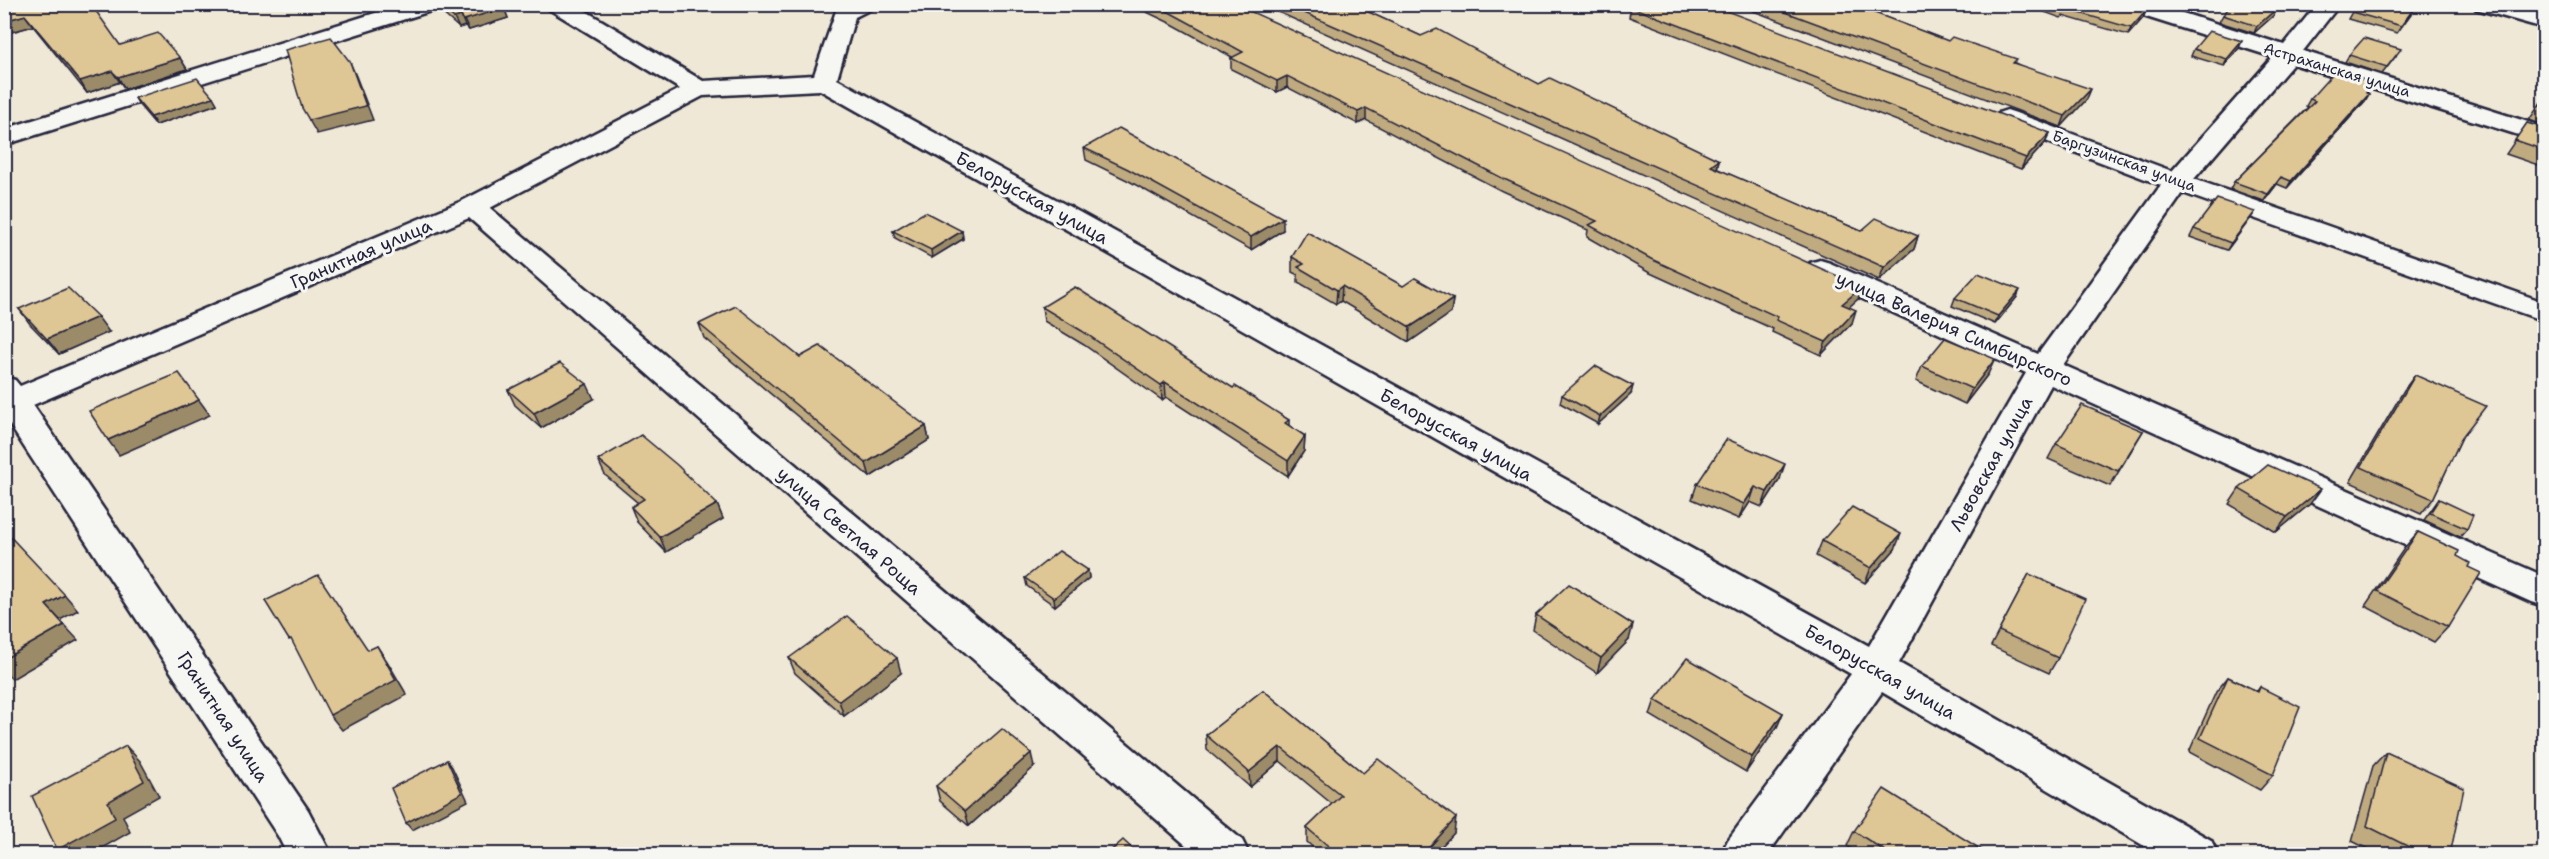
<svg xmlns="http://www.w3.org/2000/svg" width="2549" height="859" font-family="'Shantell Sans',sans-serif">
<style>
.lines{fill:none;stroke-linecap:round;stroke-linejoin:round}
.minor-casing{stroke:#22223b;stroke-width:5}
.minor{fill:#f6f6f2;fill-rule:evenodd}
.wall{fill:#c0aa80;stroke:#22223b;stroke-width:1.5}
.shaded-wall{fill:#9c8b68;stroke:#22223b;stroke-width:1.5}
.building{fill:#dfc695;stroke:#22223b;stroke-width:1.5}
.labels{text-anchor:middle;stroke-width:6;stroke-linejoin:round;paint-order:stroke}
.far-street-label{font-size:15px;fill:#22223b;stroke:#f6f6f2}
.street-label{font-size:18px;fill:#22223b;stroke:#f6f6f2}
</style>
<rect width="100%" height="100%" fill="#efe8d6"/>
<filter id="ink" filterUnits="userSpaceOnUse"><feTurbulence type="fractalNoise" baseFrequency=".0167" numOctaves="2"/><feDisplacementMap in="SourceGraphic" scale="12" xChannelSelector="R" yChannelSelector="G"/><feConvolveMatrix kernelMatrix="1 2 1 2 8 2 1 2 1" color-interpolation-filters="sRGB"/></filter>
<g filter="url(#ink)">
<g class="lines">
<defs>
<g id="minor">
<path d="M404,4H440L437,9L4,145V129Z"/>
<path d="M546,4H574L703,81L814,75L837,8L845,4H874L871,9L855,17L837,79L1869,646L2026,373L1810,275L1806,269L1810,263L1820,260L1830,263L2038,354L2161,185L1998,123L1994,118L1998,113L2007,110L2016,113L2172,171L2273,57L2121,9L2118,4H2154L2284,45L2317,4H2340L2303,51L2544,127V143L2293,64L2194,179L2544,302V321L2183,193L2063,365L2544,576V606L2531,602L2051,385L1899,663L2211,840L2218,854H2158L1882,692L1768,854H1721L1728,840L1851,674L820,90L703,96L490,208L1242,840L1249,854H1196L469,218L33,405L308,810L331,854H287L278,836L4,416V377L15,380L20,386L462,201L680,89L549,9Z"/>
<path d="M2473,4H2511L2544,14V28L2476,9Z"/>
</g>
</defs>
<!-- minor casing -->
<use href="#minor" class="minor-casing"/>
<!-- minor -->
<use href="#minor" class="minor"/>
</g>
<!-- wall -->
<g class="wall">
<path d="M437,4H500L504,8L508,18L469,30L465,26L459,28L439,10Z"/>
<path d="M1130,4H1234L1858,299L1848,307L1852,323L1821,355L1772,332L1773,329L1648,272L1587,237L1588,230L1502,191L1366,120L1358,124L1287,87L1277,92L1231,69V58L1232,57L1172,24Z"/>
<path d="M1260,4H1351L1421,36L1539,84L1719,160L1717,169L1861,231L1918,236L1914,249L1879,280Z"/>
<path d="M1735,4H1851L1948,41L2015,63L2087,99L2061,127Z"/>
<path d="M2022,4H2124L2146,11L2143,18L2128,35L2063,16L2061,18Z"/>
<path d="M2418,4L2397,33L2348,19L2352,12Z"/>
<path d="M1631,7L2050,133L2045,143L2021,169L1629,17Z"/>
<path d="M4,8L120,45L180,58L187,69L125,89L120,82L87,93L33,26L4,34Z"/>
<path d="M2276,9L2273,16L2254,33L2219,22L2223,15Z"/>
<path d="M2239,48L2224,66L2191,56L2194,49Z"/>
<path d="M2349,55L2396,56L2382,74L2345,62Z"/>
<path d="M2369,90L2367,93L2369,94L2365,101L2287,188L2277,184L2264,201L2230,189L2234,182L2308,107L2306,106L2310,99Z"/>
<path d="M213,97L217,104L156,125L139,105L135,98Z"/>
<path d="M2544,98V125L2529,120Z"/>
<path d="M2527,123L2544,128V167L2506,154Z"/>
<path d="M1084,148L1283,230L1251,250L1129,181L1086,160Z"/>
<path d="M2255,212L2250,219L2227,250L2190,237L2194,229Z"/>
<path d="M893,231H962L963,239L932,258L895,238Z"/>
<path d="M1292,257L1453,299L1451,313L1409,342L1341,301L1336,304L1298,282V275L1292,272Z"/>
<path d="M2017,297L1995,324L1952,306L1955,298Z"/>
<path d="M1042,307L1233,388L1289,420V426L1305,436L1304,451L1288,476L1166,397L1162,400L1084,345L1044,321Z"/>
<path d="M19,309L109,332L59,354L30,324Z"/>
<path d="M699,324L800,357L926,426L929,440L870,477L704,338Z"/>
<path d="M1922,366L1988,374L1965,404L1916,381Z"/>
<path d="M2415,375L2462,437L2433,499L2421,514L2350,482L2404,390Z"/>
<path d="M508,390L594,399L541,428L515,405Z"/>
<path d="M1631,394L1598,424L1560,403L1562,395Z"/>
<path d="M2143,431L2110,486L2048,459L2056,444Z"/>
<path d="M598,460L717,504L723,519L666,552L637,522L631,507L638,503L605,475Z"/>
<path d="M1780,479L1762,507L1750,502L1739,519L1692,499L1697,484Z"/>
<path d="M2239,489L2310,504L2276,532L2229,504Z"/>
<path d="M2439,499L2467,529L2460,537L2424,520Z"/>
<path d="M2418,532L2457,556L2468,567L2448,627L2434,642L2365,606L2405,547Z"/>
<path d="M1822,541L1895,549L1865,583L1816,556Z"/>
<path d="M1088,570L1089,578L1055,606L1027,586L1025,578Z"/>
<path d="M2029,574L2058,658L2049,673L1991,646Z"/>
<path d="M1536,615L1629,640L1597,673L1533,630Z"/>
<path d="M789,658L901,673L844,716L795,673Z"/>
<path d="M2228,677L2257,691L2260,687L2273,775L2260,790L2189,752L2216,692Z"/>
<path d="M1263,690L1363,773L1454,833L1433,855H1321L1307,842V828L1332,804L1280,761L1250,787L1207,750L1206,735Z"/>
<path d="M1655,700L1783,713L1777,727L1746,772L1650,715Z"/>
<path d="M2386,752L2450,855H2380L2352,841L2373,766Z"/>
<path d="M1034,767L969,826L940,801L936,786Z"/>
<path d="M1854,831L1990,855H1860L1847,846Z"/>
</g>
<!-- shaded-wall -->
<g class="shaded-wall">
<path d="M2417,4H2418L2397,33L2401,26Z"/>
<path d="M504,8L508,18L469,30L464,20Z"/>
<path d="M2276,9L2273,16L2254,33L2257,26Z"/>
<path d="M2146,11L2143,18L2128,35L2131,28Z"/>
<path d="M25,15L33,26L4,34V21Z"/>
<path d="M461,16L465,26L459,28L454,18Z"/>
<path d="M2242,41L2239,48L2224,66L2227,59Z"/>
<path d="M180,58L187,69L125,89L118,77Z"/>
<path d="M350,62L356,76L373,120L317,134L309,120Z"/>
<path d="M112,71L120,82L87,93L80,81Z"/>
<path d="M1287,76V87L1277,92V81Z"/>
<path d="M2091,89L2087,99L2061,127L2065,116Z"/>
<path d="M2369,94L2365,101L2287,188L2291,181Z"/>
<path d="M213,97L217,104L156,125L151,117Z"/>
<path d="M1366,108V120L1358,124V112Z"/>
<path d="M2050,133L2045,143L2021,169L2026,158Z"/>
<path d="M1719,160L1716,172L1711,166Z"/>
<path d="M2281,177L2277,184L2264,201L2268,194Z"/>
<path d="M2255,212L2250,219L2227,250L2231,243Z"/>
<path d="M1283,218V230L1251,250V237Z"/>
<path d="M962,231L963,239L932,258L931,250Z"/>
<path d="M1918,236L1914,249L1879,280L1884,267Z"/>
<path d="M1342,286L1341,301L1336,304L1337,290Z"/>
<path d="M1862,287L1858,299L1838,317L1842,304Z"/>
<path d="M2020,290L2017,297L1995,324L1998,316Z"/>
<path d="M1453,299L1451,313L1409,342L1410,327Z"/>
<path d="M1856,310L1852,323L1821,355L1826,342Z"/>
<path d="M98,317L109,332L59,354L47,339Z"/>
<path d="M1995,359L1988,374L1965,404L1972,389Z"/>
<path d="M1165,382L1166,397L1162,400L1161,385Z"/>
<path d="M587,384L594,399L541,428L534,413Z"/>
<path d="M1633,386L1631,394L1598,424L1600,416Z"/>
<path d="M199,400L210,415L119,455L108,440Z"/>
<path d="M926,426L929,440L870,477L866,463Z"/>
<path d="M1305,436L1304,451L1288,476V461Z"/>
<path d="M1785,464L1780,479L1762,507L1767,492Z"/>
<path d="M1755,487L1750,502L1739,519L1744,504Z"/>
<path d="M2321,489L2310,504L2276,532L2287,517Z"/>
<path d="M717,504L723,519L666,552L660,537Z"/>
<path d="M1901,534L1895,549L1865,583L1871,568Z"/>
<path d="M1088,570L1089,578L1055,606L1054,598Z"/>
<path d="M65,595L78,610L60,620L46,605Z"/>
<path d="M64,625L78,640L12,679L4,671V659Z"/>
<path d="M1633,625L1629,640L1597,673L1601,658Z"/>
<path d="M377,646L387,661L407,695L342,730L330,715Z"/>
<path d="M897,658L901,673L844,716L839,701Z"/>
<path d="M1783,713L1777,727L1746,772L1752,757Z"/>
<path d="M126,746L140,761L159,796L123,816L130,832L90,855H61L57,850L108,802Z"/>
<path d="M1280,747V761L1250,787L1249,772Z"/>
<path d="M1031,753L1034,767L969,826L965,811Z"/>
<path d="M447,760L452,767L468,801L412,830L406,823Z"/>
<path d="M1456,818L1454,833L1433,855H1422Z"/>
</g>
<!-- building -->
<g class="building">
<path d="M18,4H91L120,45L158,33L180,58L118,77L112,71L80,81L25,15L4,21V8Z"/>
<path d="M439,4H500L504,8L464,20L461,16L454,18Z"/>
<path d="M1153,4H1234L1862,287L1842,304L1856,310L1826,342L1776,320L1778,317L1651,259L1589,225L1597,221L1504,179L1366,108L1358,112L1287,76L1277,81L1231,58L1243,52L1171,13Z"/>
<path d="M1284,4H1351L1421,36L1437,29L1539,84L1550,78L1719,160L1711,166L1861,231L1876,218L1918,236L1884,267Z"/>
<path d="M1635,4H1708L2050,133L2026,158L1631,7Z"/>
<path d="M1764,4H1851L1948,41L1952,37L2017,59L2013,63L2091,89L2065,116Z"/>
<path d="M2045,4H2124L2146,11L2131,28L2066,9L2064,11Z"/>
<path d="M2232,4H2261L2276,9L2257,26L2223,15Z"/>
<path d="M2358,4H2417L2401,26L2352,12Z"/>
<path d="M2209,31L2242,41L2227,59L2194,49Z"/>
<path d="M331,37L350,62L366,106L309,120L302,108L285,50Z"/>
<path d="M2364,38L2401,49L2387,67L2349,55Z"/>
<path d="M2335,71L2374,83L2366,93L2369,94L2291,181L2281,177L2268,194L2234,182L2315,101L2310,99Z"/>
<path d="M197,78L213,97L151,117L135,98Z"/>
<path d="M2544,98V108L2539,106Z"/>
<path d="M2527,123L2544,128V150L2515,140Z"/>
<path d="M1119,128L1283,218L1251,237L1128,169L1084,148Z"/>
<path d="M2217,199L2255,212L2231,243L2194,229Z"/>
<path d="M925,212L962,231L931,250L893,231Z"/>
<path d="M1307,232L1403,286L1415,278L1453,299L1410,327L1342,286L1337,290L1298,267L1304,264L1292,257Z"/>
<path d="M1978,273L2020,290L1998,316L1955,298Z"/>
<path d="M1075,287L1233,388L1235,386L1289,420L1285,423L1305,436L1288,461L1165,382L1161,385L1082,331L1042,307Z"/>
<path d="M68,288L98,317L47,339L19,309Z"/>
<path d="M736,306L800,357L820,346L926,426L866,463L699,324Z"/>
<path d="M1945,338L1995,359L1972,389L1922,366Z"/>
<path d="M560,363L587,384L534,413L508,390Z"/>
<path d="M1595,366L1633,386L1600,416L1562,395Z"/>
<path d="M179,373L199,400L108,440L89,411Z"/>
<path d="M2415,375L2486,406L2462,437L2433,499L2361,467Z"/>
<path d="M2082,405L2143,431L2118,471L2056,444Z"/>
<path d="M641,435L677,465L717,504L660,537L631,507L644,499L598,460Z"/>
<path d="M1727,439L1785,464L1767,492L1755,487L1744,504L1697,484Z"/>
<path d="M2268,465L2321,489L2287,517L2239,489Z"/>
<path d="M2439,499L2473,515L2467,529L2430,513Z"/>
<path d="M1852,507L1901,534L1871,568L1822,541Z"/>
<path d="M4,530L65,595L46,605L64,625L4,659Z"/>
<path d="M2418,532L2459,551L2457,556L2470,563L2468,567L2481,573L2448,627L2377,591Z"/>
<path d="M1059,551L1088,570L1054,598L1025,578Z"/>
<path d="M2029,574L2085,599L2058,658L1999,631Z"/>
<path d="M318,575L368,650L377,646L396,680L330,715L291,639L289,640L265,601Z"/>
<path d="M1569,584L1633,625L1601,658L1536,615Z"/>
<path d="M847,616L897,658L839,701L789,658Z"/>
<path d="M1687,658L1783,713L1752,757L1655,700Z"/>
<path d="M2228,677L2258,692L2260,687L2300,707L2273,775L2200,738Z"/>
<path d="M1263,690L1363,773L1378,759L1456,818L1422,855H1339L1307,828L1341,795L1280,747L1249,772L1206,735Z"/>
<path d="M1002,729L1031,753L965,811L936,786Z"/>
<path d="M126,746L144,781L108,802L115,818L57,850L32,796Z"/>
<path d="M2386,752L2464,788L2450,855H2425L2367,826Z"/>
<path d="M447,760L462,793L406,823L391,788Z"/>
<path d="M1884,789L1990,855H1891L1854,831Z"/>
<path d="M1123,840L1139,855H1106Z"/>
<path d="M526,850L529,855H519Z"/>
</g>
</g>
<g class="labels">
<!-- far-street labels -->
<g class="far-street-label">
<text transform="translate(2337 70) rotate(17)" y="5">Астраханская улица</text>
<text transform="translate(2124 161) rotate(20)" y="5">Баргузинская улица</text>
</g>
<!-- street labels -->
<g class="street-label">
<text transform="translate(1032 198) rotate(29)" y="6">Белорусская улица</text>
<text transform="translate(361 254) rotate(-23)" y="6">Гранитная улица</text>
<text transform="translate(1954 329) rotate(24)" y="6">улица Валерия Симбирского</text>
<text transform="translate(1456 435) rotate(29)" y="6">Белорусская улица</text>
<text transform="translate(1991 464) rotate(-61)" y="6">Львовская улица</text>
<text transform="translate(849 531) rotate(41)" y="6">улица Светлая Роща</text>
<text transform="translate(1880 672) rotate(30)" y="6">Белорусская улица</text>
<text transform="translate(223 717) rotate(57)" y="6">Гранитная улица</text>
</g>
</g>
<!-- margin -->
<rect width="2549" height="859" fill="none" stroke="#f6f6f2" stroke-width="24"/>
<rect x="12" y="12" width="2525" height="835" fill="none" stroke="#22223b" stroke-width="2" filter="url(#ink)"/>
</svg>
